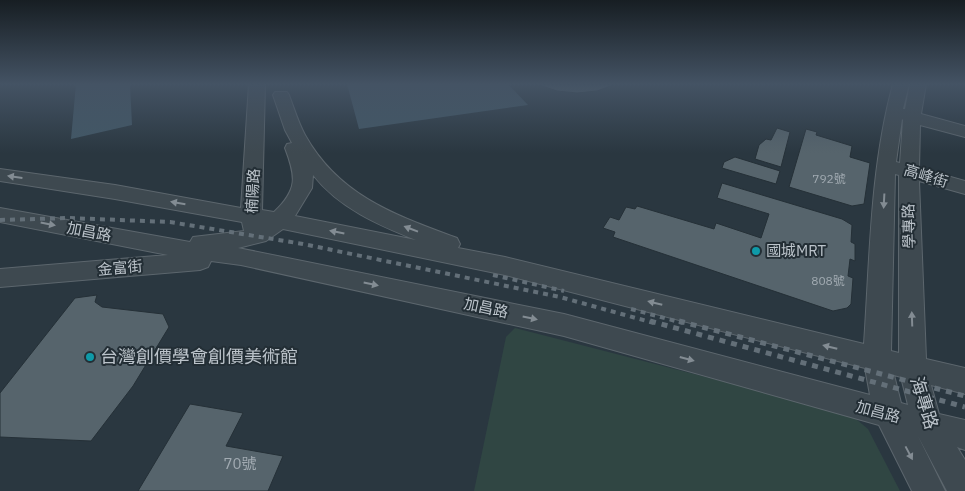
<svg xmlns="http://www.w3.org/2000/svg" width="965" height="491" font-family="'IBM Plex Sans','Noto Sans TC',sans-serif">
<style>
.green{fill:#304643}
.water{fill:#425866}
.building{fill:#56646c;stroke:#253037}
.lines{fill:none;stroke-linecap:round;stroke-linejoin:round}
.minor-casing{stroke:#5c666d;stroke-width:2}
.minor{fill:#3e4950;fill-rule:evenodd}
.rail-far1{stroke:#636f78;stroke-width:4;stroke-dasharray:5 5;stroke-linecap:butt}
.rail{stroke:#636f78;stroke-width:5;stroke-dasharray:6 6;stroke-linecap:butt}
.oneway{fill:#838c93}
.culture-dot{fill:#0f9aa8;stroke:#232e35;stroke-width:2}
.labels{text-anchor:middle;stroke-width:4;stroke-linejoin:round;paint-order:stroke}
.number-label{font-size:12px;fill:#a2abb2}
.street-label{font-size:15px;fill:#bbc3ca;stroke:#232e35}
.poi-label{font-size:15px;fill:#bbc3ca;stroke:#232e35;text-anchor:start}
.near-number-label{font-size:15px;fill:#a2abb2}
.near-poi-label{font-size:18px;fill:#bbc3ca;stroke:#232e35;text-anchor:start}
.near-street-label{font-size:18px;fill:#bbc3ca;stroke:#232e35}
</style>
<rect width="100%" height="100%" fill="#2a3740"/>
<!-- green -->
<path class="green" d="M515,328L850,414L868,429L900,491H474L506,337Z"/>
<!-- water -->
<g class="water">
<path d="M76,84H130L132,125L71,139Z"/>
<path d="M347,84H508L528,105L359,129Z"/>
</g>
<!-- building -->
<g class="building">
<path d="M536,84H616L597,91L577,93L557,91Z"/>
<path d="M777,128L790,132L781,167L755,159L759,145L766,139L771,140Z"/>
<path d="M806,129L817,132L816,135L852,146L850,157L870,163L864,204L852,206L789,187Z"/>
<path d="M735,157L780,171L776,184L722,168L724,162Z"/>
<path d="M722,183L842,219L852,225L851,242L855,244V261L850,259L848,276L853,278L851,304L847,308L833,311L613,237L615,232L603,228L610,217L619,220L626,207L635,209L637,206L714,229L716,223L761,238L769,214L717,198Z"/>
<path d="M97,295L95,302L102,307L163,314L169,327L133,386L91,441L0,437V393L75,298Z"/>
<path d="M190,404L243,413L226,446L283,456L268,491H138Z"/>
</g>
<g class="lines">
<defs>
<path id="minor" d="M249,84H265L262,210L274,212C298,189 296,177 285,148L287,144L292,143L285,130L273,95L275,92H287L289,95C294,108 298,122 305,135C339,196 395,215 457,238L460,244L458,248L505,257L864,344C870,257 870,168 893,84H909L903,109H905L910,84H926L921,114L965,126V137L920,125L919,168L965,181V194L919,181L926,359L965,368V394L931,385L939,414L965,420V450L957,447L965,460V491H947L918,436L945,491H912L879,425L564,336L241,265L211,261L208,267L200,270L0,287V269L168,255L0,222V208L190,242L193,237L244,231L242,222L115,199L0,181V169L115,185L241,208ZM902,119L903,120L900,163L896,162ZM895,174L899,175V353L891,351ZM313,175C339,208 378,225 416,240L295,216L312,188ZM283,229L505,275L865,368L870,395L564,314L238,248L266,241ZM894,375L901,377L908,405L901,403Z"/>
</defs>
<!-- minor casing -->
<use href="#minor" class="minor-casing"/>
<!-- minor -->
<use href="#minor" class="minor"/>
<!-- rail-far1 -->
<g class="rail-far1">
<path d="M0,220L69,218L170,222L303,244L560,297L654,323"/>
<path d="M493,275L564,291"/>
<path d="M631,309L683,323"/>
</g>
<!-- rail -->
<g class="rail">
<path d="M650,321L965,407"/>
<path d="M679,321L965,396"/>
</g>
</g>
<!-- one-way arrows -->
<defs><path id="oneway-solid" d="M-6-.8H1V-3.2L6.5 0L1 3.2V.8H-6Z" transform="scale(1.25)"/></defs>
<g class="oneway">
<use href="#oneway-solid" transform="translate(15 177) rotate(-172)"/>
<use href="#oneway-solid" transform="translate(884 201) rotate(93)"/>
<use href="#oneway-solid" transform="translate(178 203) rotate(-170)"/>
<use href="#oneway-solid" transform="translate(48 224) rotate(11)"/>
<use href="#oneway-solid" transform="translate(411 229) rotate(-159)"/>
<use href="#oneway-solid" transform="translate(337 232) rotate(-169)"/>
<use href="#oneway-solid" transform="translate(371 284) rotate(12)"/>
<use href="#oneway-solid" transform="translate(655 303) rotate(-166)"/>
<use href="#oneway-solid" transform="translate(530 318) rotate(12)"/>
<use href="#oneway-solid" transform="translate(912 319) rotate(-92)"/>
<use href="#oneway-solid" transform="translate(830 347) rotate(-166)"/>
<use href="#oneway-solid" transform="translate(687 359) rotate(15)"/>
<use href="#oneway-solid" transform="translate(909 453) rotate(62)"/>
</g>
<!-- sky -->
<linearGradient id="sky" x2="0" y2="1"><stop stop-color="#171e23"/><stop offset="0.55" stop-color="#445364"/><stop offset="1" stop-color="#445364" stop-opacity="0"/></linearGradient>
<rect width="965" height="153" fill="url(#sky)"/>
<!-- markers -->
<g class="culture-dot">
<circle cx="756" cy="251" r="5"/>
<circle cx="90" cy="357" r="5"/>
</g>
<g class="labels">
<!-- number labels -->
<g class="number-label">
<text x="829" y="183">792號</text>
<text x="828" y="285">808號</text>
</g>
<!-- street labels -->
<g class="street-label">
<text transform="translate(926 176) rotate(17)" y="5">高峰街</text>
<text transform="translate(253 191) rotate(-87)" y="5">楠陽路</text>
<text transform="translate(909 226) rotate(-91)" y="5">學專路</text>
<text transform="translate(89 232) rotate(11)" y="5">加昌路</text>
<text transform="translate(120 268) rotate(-5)" y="5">金富街</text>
<text transform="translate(486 308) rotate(12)" y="5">加昌路</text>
<text transform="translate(878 412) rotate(15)" y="5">加昌路</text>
</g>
<!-- poi labels -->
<g class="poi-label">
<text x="766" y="256">國城MRT</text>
</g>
<!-- near-number labels -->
<g class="near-number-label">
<text x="240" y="469">70號</text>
</g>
<!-- near-poi labels -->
<g class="near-poi-label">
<text x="100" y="363">台灣創價學會創價美術館</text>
</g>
<!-- near-street labels -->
<g class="near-street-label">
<text transform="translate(924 403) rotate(73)" y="6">海專路</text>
</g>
</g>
</svg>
